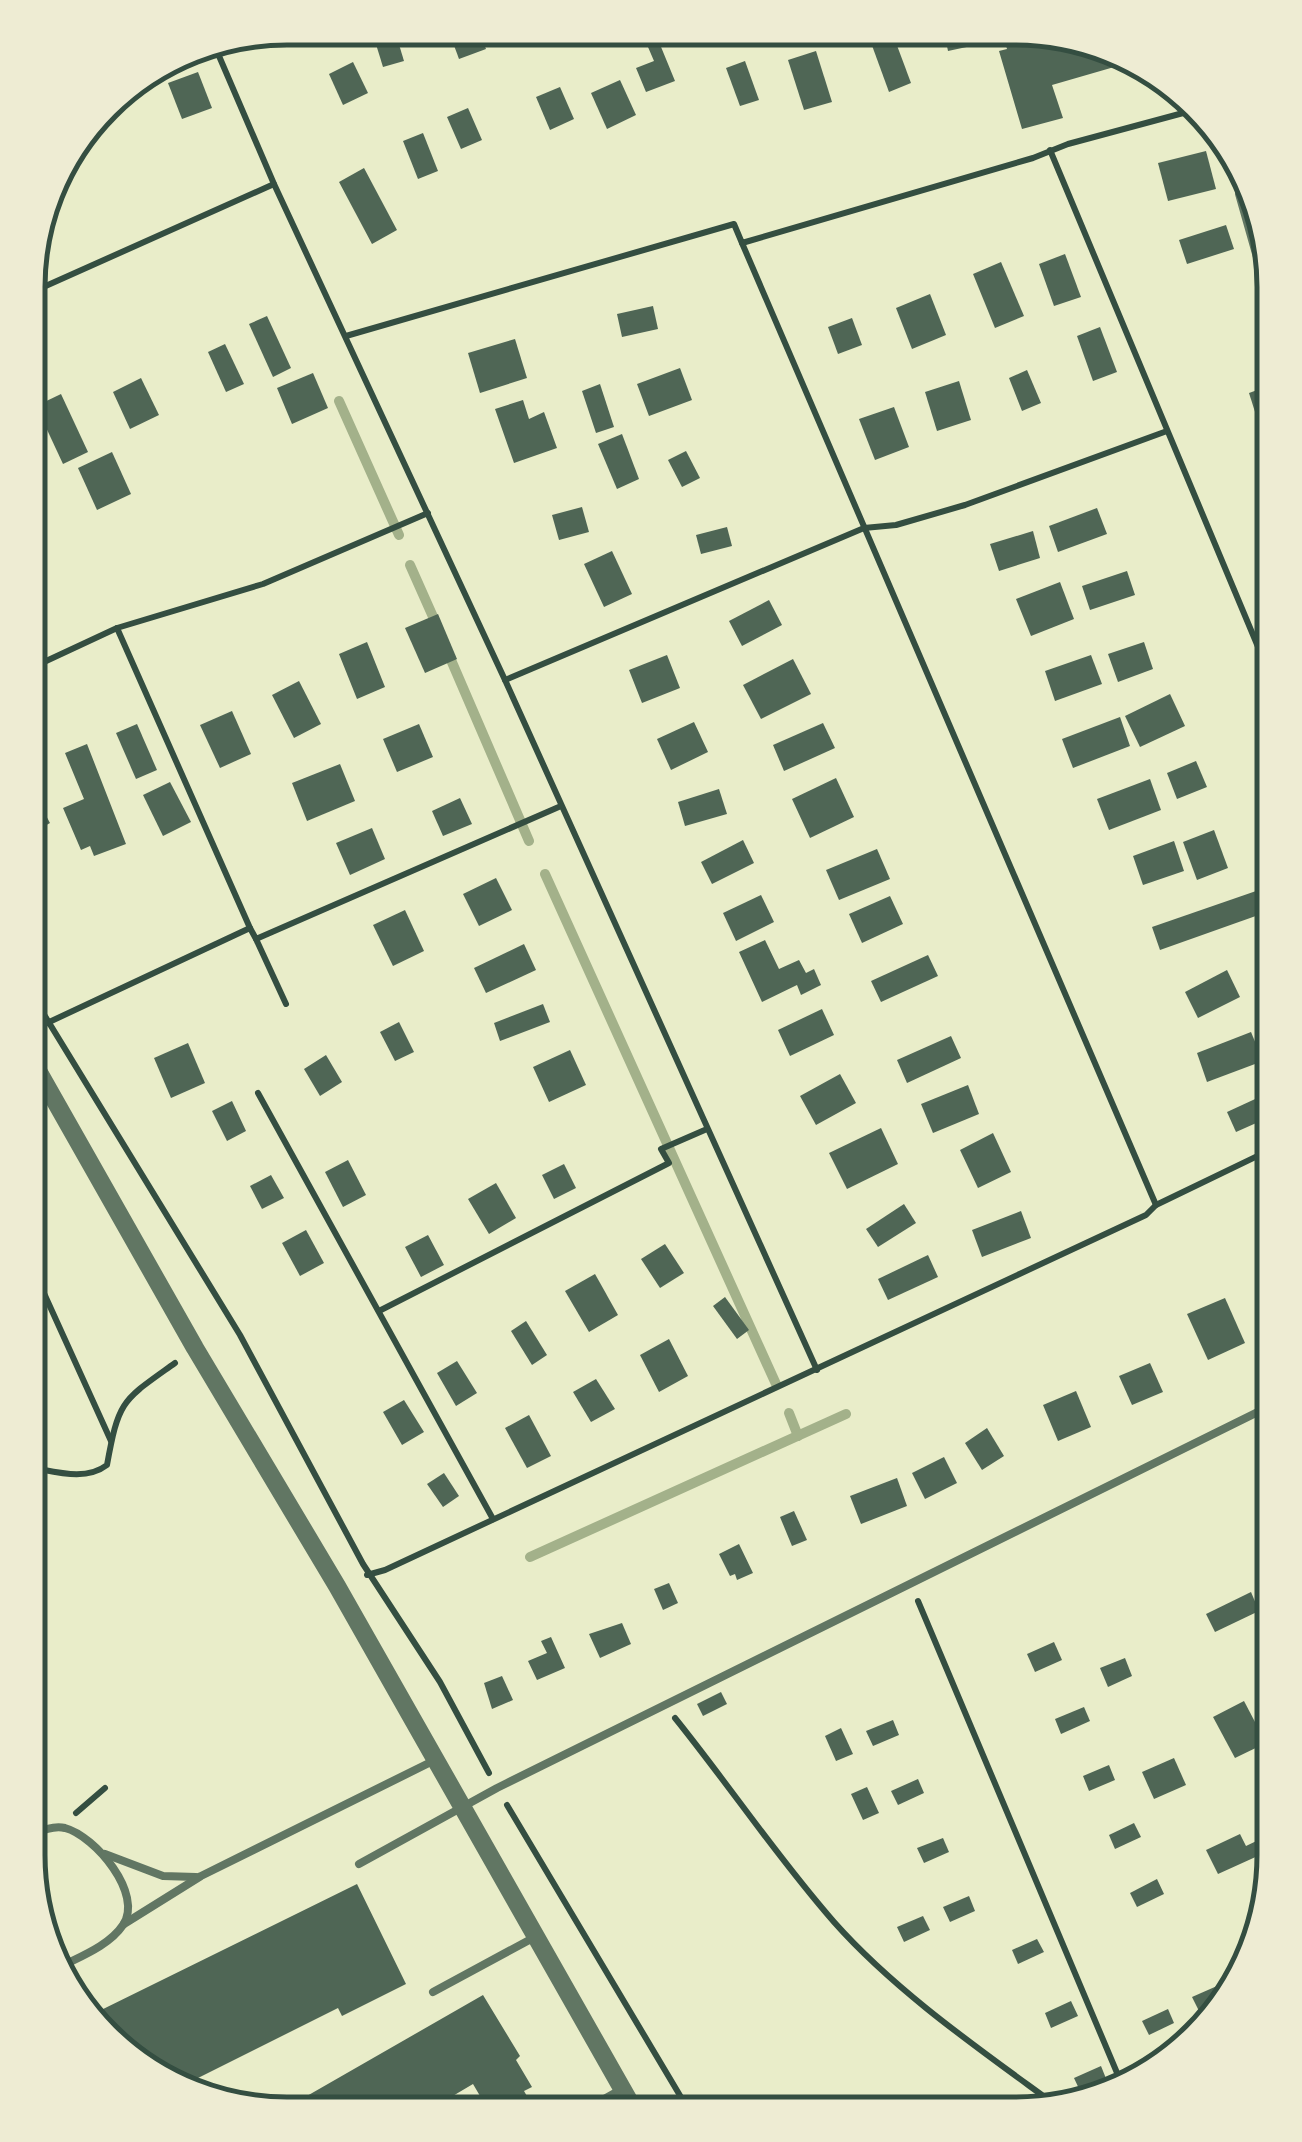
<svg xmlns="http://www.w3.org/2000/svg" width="1302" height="2142" font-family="Cabin,sans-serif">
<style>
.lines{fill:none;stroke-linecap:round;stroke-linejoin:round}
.stream{stroke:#a3b18a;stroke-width:10}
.building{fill:#4f6655}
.path{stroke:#344e41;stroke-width:6}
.service{stroke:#617663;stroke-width:8}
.tertiary{stroke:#617663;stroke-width:18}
.rim{fill:none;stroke:#344e41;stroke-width:5}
</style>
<rect width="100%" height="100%" fill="#e9edc9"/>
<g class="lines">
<!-- stream -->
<g class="stream">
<path d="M339,401L399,535"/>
<path d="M410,565L438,628"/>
<path d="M448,653L529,841"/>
<path d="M545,874L776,1384"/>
<path d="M789,1413L798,1436"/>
<path d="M530,1557L846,1414"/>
</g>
</g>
<!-- building -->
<g class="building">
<path d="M371,28H394L404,61L383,67Z"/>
<path d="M448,29H478L486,49L459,59Z"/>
<path d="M557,29L688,30V33L557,35Z"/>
<path d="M892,32L911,83L889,92L870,40Z"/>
<path d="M944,32H1065L1128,63L1052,85L1063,118L1022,129L999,51L1007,49L1004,39L948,51Z"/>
<path d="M659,42L675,81L646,92L636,68L654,61L648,47Z"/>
<path d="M816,51L832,102L804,110L788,60Z"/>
<path d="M745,61L759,100L740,106L726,68Z"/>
<path d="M353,62L368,93L343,105L329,74Z"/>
<path d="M198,72L212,108L182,119L168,83Z"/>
<path d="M620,80L636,115L607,129L591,93Z"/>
<path d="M560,87L574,119L550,130L536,97Z"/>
<path d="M468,108L482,140L461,149L447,117Z"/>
<path d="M423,133L438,171L418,179L403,141Z"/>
<path d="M1206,151L1216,189L1168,201L1158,163Z"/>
<path d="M364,168L397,230L372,244L339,182Z"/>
<path d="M1226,225L1234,249L1187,264L1179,240Z"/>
<path d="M1065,254L1081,297L1054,306L1039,264Z"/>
<path d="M1001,262L1024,316L995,328L973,274Z"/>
<path d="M930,294L946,335L912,349L896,308Z"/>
<path d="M653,306L658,329L622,337L617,314Z"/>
<path d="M267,316L291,368L273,377L249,324Z"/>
<path d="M852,318L862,345L838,354L828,327Z"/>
<path d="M1100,327L1117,372L1093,381L1077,336Z"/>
<path d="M515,339L527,378L480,393L468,353Z"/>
<path d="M225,344L244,384L226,392L208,352Z"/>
<path d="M680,368L692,400L649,416L637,384Z"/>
<path d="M1027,370L1041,403L1022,411L1009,378Z"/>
<path d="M313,373L328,408L292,424L277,388Z"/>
<path d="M141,378L159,415L130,429L113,392Z"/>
<path d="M959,381L971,420L937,431L925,392Z"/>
<path d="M600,384L614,427L596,433L582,391Z"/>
<path d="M1274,384V433L1263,437L1249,393Z"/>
<path d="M61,394L88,452L63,464L36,406Z"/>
<path d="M523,400L529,419L544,412L557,448L514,463L495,409Z"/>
<path d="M894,407L909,447L875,460L859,419Z"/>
<path d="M622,434L639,479L617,489L598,444Z"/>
<path d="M686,451L700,478L682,487L668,460Z"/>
<path d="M112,452L131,494L97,510L78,468Z"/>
<path d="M29,485L46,526L29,533Z"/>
<path d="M582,507L589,532L559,540L552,515Z"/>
<path d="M1097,508L1107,534L1058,552L1049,526Z"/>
<path d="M727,527L732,546L701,554L696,535Z"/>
<path d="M1033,531L1040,558L999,571L990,544Z"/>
<path d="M612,551L632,594L604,607L584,564Z"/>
<path d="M1127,571L1135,595L1090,610L1082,586Z"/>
<path d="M1060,582L1074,619L1031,636L1016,599Z"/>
<path d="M769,600L782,625L742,646L729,621Z"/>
<path d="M438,614L457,659L425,673L405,628Z"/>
<path d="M367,642L385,687L357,699L339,654Z"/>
<path d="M1144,642L1153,669L1118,682L1108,654Z"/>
<path d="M667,655L680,688L642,703L629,670Z"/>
<path d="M1091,655L1102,684L1055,701L1045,671Z"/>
<path d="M793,659L811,694L761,719L743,685Z"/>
<path d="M299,681L321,724L294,738L272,695Z"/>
<path d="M1170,694L1185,726L1140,747L1125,716Z"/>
<path d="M232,711L251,754L220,768L200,725Z"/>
<path d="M1120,717L1130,746L1073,768L1062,739Z"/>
<path d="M694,722L708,752L671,770L657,739Z"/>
<path d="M823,723L835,748L784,771L773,745Z"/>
<path d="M137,724L157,770L136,779L116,733Z"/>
<path d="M419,724L433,757L397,772L383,739Z"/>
<path d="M87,744L126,844L94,856L90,846L81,850L63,808L84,799L65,753Z"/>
<path d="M1196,761L1207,787L1177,799L1167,773Z"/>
<path d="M340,764L355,801L307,821L292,783Z"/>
<path d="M836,778L854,817L810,838L792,799Z"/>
<path d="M1150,779L1161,810L1109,830L1097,799Z"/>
<path d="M170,782L191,822L163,836L143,795Z"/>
<path d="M29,784L50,823L29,835Z"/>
<path d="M719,789L727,814L685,826L678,802Z"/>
<path d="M460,798L472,824L443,836L432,811Z"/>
<path d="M372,828L385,859L350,875L336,843Z"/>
<path d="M1214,830L1228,868L1197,880L1183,842Z"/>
<path d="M743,840L754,863L712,884L701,862Z"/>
<path d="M1174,841L1184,871L1143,885L1133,856Z"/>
<path d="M877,849L890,879L839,900L826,870Z"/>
<path d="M496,878L512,910L479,926L463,894Z"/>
<path d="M1259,890L1267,912L1160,950L1152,927Z"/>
<path d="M761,895L774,922L736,941L723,913Z"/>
<path d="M890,896L903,924L862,943L849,914Z"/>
<path d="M405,910L424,951L393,966L373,925Z"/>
<path d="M765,940L779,969L799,960L806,973L814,969L821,985L801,995L797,985L762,1002L739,952Z"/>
<path d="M524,944L536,970L486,993L474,968Z"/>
<path d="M928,955L938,976L881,1002L871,981Z"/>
<path d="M1227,970L1240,997L1198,1018L1185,992Z"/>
<path d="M1274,1001V1038L1270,1040L1257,1008Z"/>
<path d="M543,1004L550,1022L500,1041L494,1023Z"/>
<path d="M822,1009L834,1035L790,1056L778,1030Z"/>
<path d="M399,1022L414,1052L395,1061L380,1032Z"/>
<path d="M1251,1032L1263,1061L1207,1082L1197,1053Z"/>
<path d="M951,1036L961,1058L907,1083L897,1060Z"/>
<path d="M188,1043L205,1083L171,1098L154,1058Z"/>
<path d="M570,1050L586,1085L549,1102L533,1067Z"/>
<path d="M326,1055L342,1082L320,1096L304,1069Z"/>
<path d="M840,1074L856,1103L816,1125L800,1096Z"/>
<path d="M968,1085L979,1114L933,1133L921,1104Z"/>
<path d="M1266,1094L1274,1115L1236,1132L1227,1112Z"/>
<path d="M232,1101L246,1131L227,1141L212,1111Z"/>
<path d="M881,1128L898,1164L847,1189L829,1153Z"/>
<path d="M993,1133L1011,1172L978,1188L960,1150Z"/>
<path d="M348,1160L366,1195L343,1207L325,1172Z"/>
<path d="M564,1164L576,1188L554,1199L542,1175Z"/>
<path d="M271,1175L284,1198L262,1209L250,1186Z"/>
<path d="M496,1183L516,1218L489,1234L468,1199Z"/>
<path d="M904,1204L916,1223L878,1247L866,1229Z"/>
<path d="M1021,1211L1031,1238L982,1257L972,1230Z"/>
<path d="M306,1230L324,1263L300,1276L282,1243Z"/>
<path d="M428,1235L444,1265L421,1277L405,1247Z"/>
<path d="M665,1244L684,1273L660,1288L641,1259Z"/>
<path d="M928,1255L938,1277L888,1300L878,1279Z"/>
<path d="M595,1274L618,1315L589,1332L565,1291Z"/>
<path d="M1274,1282V1327L1258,1290Z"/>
<path d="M725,1297L749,1330L737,1339L713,1306Z"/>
<path d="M1225,1298L1245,1343L1208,1360L1187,1314Z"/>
<path d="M526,1321L547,1355L532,1365L511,1331Z"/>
<path d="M669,1339L688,1376L659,1392L640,1355Z"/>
<path d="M457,1361L477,1393L456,1406L437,1373Z"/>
<path d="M1150,1363L1163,1392L1132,1405L1119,1376Z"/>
<path d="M596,1379L615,1409L591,1422L573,1392Z"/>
<path d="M1076,1391L1091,1427L1058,1441L1043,1405Z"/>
<path d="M404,1400L424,1432L402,1445L383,1412Z"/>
<path d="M529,1415L551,1456L527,1468L505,1428Z"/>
<path d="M987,1428L1004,1456L982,1470L965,1443Z"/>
<path d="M944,1457L957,1483L925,1499L912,1473Z"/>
<path d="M444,1473L459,1496L443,1507L427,1484Z"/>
<path d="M897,1478L907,1506L861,1524L850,1496Z"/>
<path d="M794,1511L807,1540L792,1546L780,1517Z"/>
<path d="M739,1544L753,1573L737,1580L735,1574L730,1576L719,1554Z"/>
<path d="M669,1583L678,1603L663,1610L654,1589Z"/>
<path d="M1251,1592L1259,1611L1215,1632L1206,1614Z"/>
<path d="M622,1623L631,1644L600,1658L589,1634Z"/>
<path d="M551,1637L565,1668L537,1680L528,1661L547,1653L541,1641Z"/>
<path d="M1054,1642L1062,1660L1035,1672L1027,1654Z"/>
<path d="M1125,1658L1132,1676L1108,1687L1100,1668Z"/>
<path d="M502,1676L513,1700L492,1709L484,1683Z"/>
<path d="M721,1692L727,1704L703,1716L697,1704Z"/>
<path d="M1244,1701L1266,1743L1235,1758L1213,1717Z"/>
<path d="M1084,1707L1090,1721L1061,1734L1055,1719Z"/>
<path d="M893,1720L899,1735L873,1746L866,1731Z"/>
<path d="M841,1728L853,1754L836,1761L825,1736Z"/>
<path d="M1174,1758L1186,1785L1154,1799L1142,1772Z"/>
<path d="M1109,1765L1115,1780L1089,1791L1083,1776Z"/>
<path d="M918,1779L924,1793L898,1805L891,1791Z"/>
<path d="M867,1787L879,1813L863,1820L851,1794Z"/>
<path d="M1134,1823L1141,1837L1115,1849L1109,1835Z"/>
<path d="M1240,1834L1246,1846L1271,1834L1274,1841L1268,1844L1271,1850L1218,1874L1206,1850Z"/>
<path d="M943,1838L949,1852L924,1863L917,1848Z"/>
<path d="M1157,1879L1164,1894L1137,1907L1130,1893Z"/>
<path d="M357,1884L406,1984L342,2016L338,2008L186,2084L129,2060L93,2014Z"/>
<path d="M969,1896L975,1911L950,1922L943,1907Z"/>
<path d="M923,1916L930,1930L904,1942L897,1927Z"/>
<path d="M1037,1939L1044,1952L1018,1964L1012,1950Z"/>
<path d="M1217,1986L1224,2000L1199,2011L1192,1997Z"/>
<path d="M483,1995L520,2056L516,2060L532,2087L524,2091L535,2110L532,2113H490L473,2084L424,2113L279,2112Z"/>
<path d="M1071,2001L1078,2016L1051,2028L1045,2013Z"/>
<path d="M1168,2009L1174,2023L1149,2035L1142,2021Z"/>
<path d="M1101,2066L1107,2081L1081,2093L1074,2078Z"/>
</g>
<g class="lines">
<!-- path -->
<g class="path">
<path d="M213,42L274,184L505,680L817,1370"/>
<path d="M1050,150L1274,685"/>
<path d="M742,243L1156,1205"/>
<path d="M30,293L274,184"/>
<path d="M346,336L734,224L742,243L1033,158L1068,144L1198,109"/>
<path d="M117,628L250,928"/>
<path d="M29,669L117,628L263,584L428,513"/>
<path d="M505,680L864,528L896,525L965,505L1167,431"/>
<path d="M256,939L286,1004"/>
<path d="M29,990L240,1335L363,1564L440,1682L489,1773"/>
<path d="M30,1031L250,928L256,939L561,806"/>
<path d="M258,1093L493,1519"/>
<path d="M28,1258L111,1441"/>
<path d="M379,1311L669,1163L661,1149L707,1129"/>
<path d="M28,1467C54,1471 85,1482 107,1465C119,1399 122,1401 175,1363"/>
<path d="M367,1575L385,1570L1146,1215L1156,1205L1274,1148"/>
<path d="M918,1601L1123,2087"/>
<path d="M675,1718C729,1785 777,1857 834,1922C896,1992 982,2051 1057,2106"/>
<path d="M507,1805L691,2114"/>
<path d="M76,1813L105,1788"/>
</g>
<!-- service -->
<g class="service">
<path d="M1244,174L1239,194L1274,317"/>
<path d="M28,1837C39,1832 52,1825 65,1828C95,1836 144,1894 123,1925C109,1946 79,1957 58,1968"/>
<path d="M105,1854L163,1876L196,1877"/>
<path d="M359,1864L497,1788L1274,1404"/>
<path d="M124,1924L201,1876L435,1760"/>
<path d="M433,1992L533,1938"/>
<path d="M579,2113L622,2089"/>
</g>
<!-- tertiary -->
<path class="tertiary" d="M29,1055L195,1348L337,1586L636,2113"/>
</g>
<!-- crop -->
<path d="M0 0H1302V2142H0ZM287 45H1015A242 242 0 0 1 1257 287V1855A242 242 0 0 1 1015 2097H287A242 242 0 0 1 45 1855V287A242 242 0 0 1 287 45Z" fill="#eeecd3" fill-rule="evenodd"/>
<path class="rim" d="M287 45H1015A242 242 0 0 1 1257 287V1855A242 242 0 0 1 1015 2097H287A242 242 0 0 1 45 1855V287A242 242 0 0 1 287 45Z"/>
</svg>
